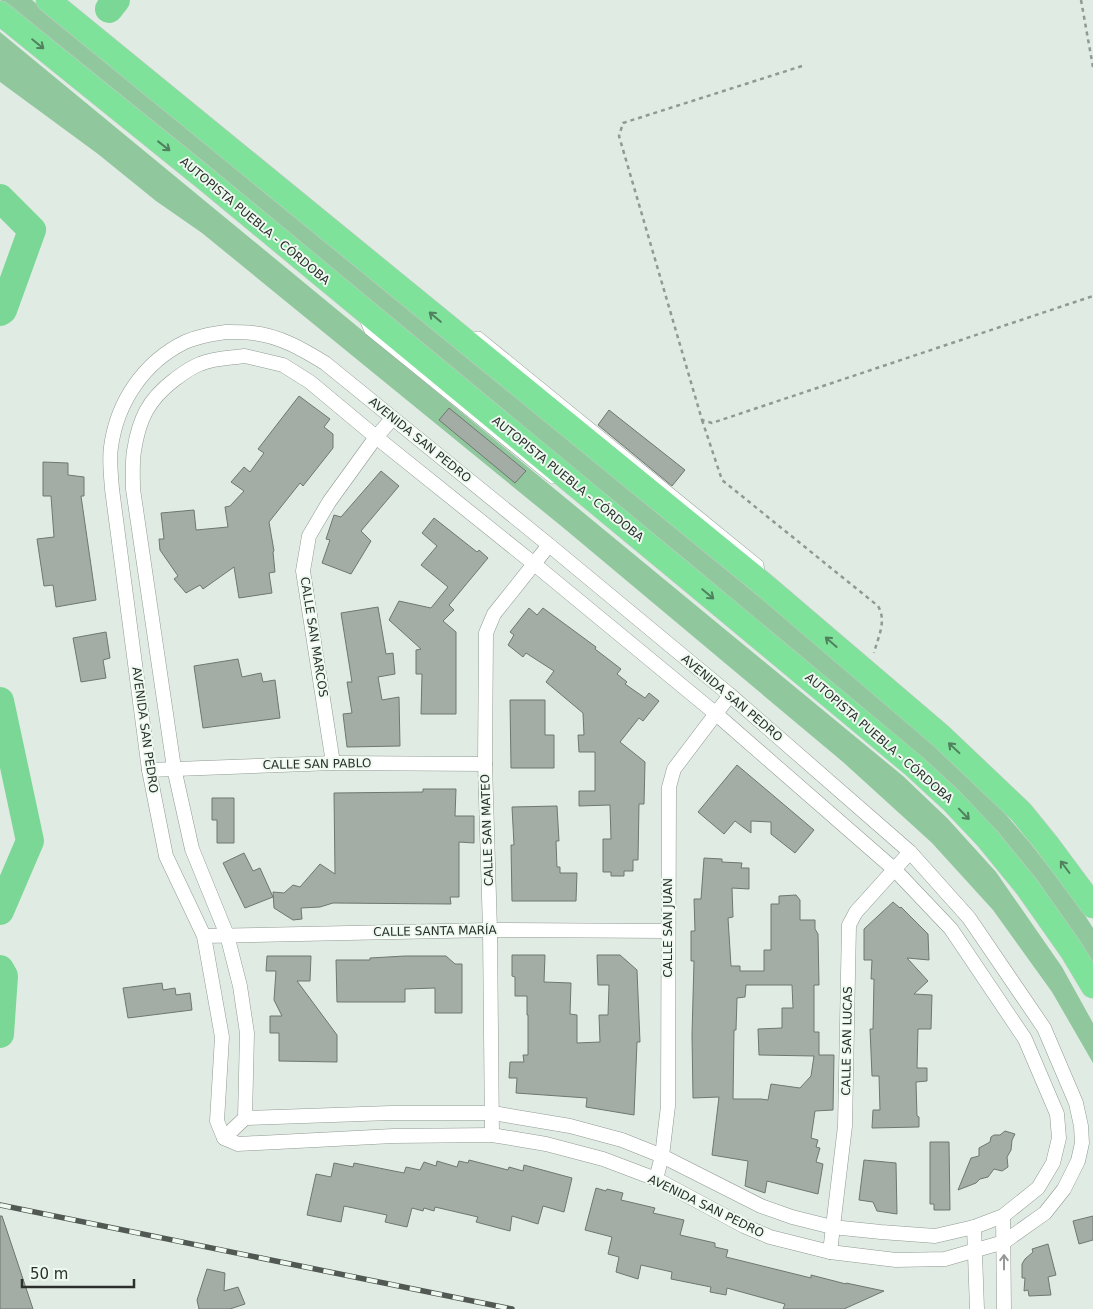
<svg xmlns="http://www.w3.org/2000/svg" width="1093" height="1309" font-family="'DejaVu Sans',sans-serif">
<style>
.green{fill:#90c79d}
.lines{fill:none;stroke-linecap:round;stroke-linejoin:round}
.river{stroke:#7bd795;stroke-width:28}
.building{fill:#a3ada5;stroke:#6e7770;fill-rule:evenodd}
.service-casing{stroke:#909a92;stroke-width:8}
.minor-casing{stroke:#909a92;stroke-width:15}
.motorway-casing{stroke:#c8c9c8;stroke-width:25}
.path{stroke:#909992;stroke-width:2.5;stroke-dasharray:4 4;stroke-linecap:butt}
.service{stroke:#fff;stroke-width:7}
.minor{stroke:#fff;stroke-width:14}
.motorway{stroke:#7ee29a;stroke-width:24}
.rail-casing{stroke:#525853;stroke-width:5.5}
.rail{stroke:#eef9f0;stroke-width:4;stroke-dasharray:11;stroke-linecap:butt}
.oneway{stroke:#50805e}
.oneway2{stroke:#959896}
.labels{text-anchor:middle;stroke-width:4;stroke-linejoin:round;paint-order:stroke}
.street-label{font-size:12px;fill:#2b302c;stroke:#eef9f0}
</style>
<rect width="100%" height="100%" fill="#e0ece3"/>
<!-- green -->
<g class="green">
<path d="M0,0H32L900,710L989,795L1031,844L1077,903L1093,928V968L1015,859Z"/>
<path d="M0,32L903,776L948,819L996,872L1062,967L1093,1023V1063L1052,992L993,910L932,843L843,762L566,530L202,233L156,201L98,154L0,82Z"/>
</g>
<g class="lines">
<!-- river -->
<g class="river">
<path d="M109,9L116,0"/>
<path d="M0,198L32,230L3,310L0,312"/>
<path d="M0,701L30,841L0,911"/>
<path d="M0,969L4,976L0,1034"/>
</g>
</g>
<!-- building -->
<g class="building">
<path d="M299,396L330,419L324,427L333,434V448L303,486L300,483L269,522L274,551L273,552L275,572L269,573L272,593L239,598L234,567L203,589L200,585L186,593L174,579L178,576L160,550L159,539H164L161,513L194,510L196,530L228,527L225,507L230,506L244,491L231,482L244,467L250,472L264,453L258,449Z"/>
<path d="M449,408L526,471L515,483L439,420Z"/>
<path d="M609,410L685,470L672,486L598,425Z"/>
<path d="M43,462L68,463V475L84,477V496H81L96,600L56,607L53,585L44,586L37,539L54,537L51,496H43Z"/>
<path d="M381,471L399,486L361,531L371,541L351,574L322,563L330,540L326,539L334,515L341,517Z"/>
<path d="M434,518L477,552L479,550L488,558L449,605L454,610L443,621L456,632V714H421L422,674H416V650L421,649L389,620L399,601L431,608L448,587L421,565L437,546L422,533Z"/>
<path d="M378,607L386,654L393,653L395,674L378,677L382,700L399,697L400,746L347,747L343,714L352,713L347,682H352L341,613Z"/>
<path d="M529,608L537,615L543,608L596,647L595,649L621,669L617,674L627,682L625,684L645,698L649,693L659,701L643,721L639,718L620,742L645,762L644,804H639L638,860H633V871H624V876H611V872H603V839H611L610,805L579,806V791H595V752H579L578,735H584L583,713L546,682L554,671L526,653L523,657L508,645L514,635L510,632Z"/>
<path d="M106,632L110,658L103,660L106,678L81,682L73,638Z"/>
<path d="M238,659L242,677L261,673L263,682L275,680L280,718L203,728L194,666Z"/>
<path d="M510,700H545V735H554V768H511Z"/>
<path d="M737,765L814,830L795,853L771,834V822L751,821V833L735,821L724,834L698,812Z"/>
<path d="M423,789H456L455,816H474V843L459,842V897H450L451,904L333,903L320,907L301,908L302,919L293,920L274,908L273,892L284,893L293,885L300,887L320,864L335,874L334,793L423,792Z"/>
<path d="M212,798H234V843H217V820H212Z"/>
<path d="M557,806L559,841H556L557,867H560V873H577L576,901H512L511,845H514L512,807Z"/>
<path d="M244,853L253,871L260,868L273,897L245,908L223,863Z"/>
<path d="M704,858L722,859V862L742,863L741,868H749V889L732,888L733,917L728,918L731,966H740V971H764V950H771V904H779V896L796,895L800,900V920H815V929L818,934L819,985H814V1032H819V1055H834L833,1110L815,1111L811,1138L818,1140L816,1147L820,1148L816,1162L823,1164L818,1194L767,1181L765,1193L745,1186L748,1161L712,1155L719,1097L693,1098L692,1035L694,961H691V931H695L694,899H701ZM746,985H792L793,1008H782V1028L758,1029L759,1055L814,1056L811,1076L800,1088L771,1084L768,1100L761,1099H733L734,1030H736L737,998L745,997Z"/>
<path d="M893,902L900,908L901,907L928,934L929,960L907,958L928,981L914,994L932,995L931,1029H918L917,1068H927V1081L916,1082L917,1116L919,1117V1127L872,1128L873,1110H880L879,1076H872L870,1029H873L874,979H871L872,960H864V929Z"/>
<path d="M512,955H545L544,982L571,983L570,1014L577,1015V1043L600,1042L599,1015H608L609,985H598L597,955H620L637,970L640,1042H637L634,1115L586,1107L587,1098L516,1093L517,1078H509L510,1062H524L523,1055H528V1015H527V996H515V977L512,976Z"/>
<path d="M267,956H311L310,981H297L337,1035V1062L279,1061V1033H270V1016H282L274,1000L276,971H266Z"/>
<path d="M405,956H446L455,964H462V1013H435V988L405,989V1002H337L336,960H370V958Z"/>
<path d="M162,983L163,990L175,988L176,995L190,993L192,1010L128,1018L123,988Z"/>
<path d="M1005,1131L1015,1134L1012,1140L1011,1150L1007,1157L1008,1167L1002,1171L994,1169L988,1177L980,1179L976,1183L958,1190L971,1158L979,1156V1148L990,1142L991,1137L994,1135H1000Z"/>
<path d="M930,1142H949L950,1210H934V1204H930Z"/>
<path d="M469,1160L508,1170L509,1167L523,1171L524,1165L572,1178L564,1212L543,1206L538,1224L512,1216L510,1231L476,1222L478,1217L435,1207L434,1211L424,1208L423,1211L412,1208L407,1227L385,1222L387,1215L344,1206L341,1222L307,1215L316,1174L331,1177L334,1163L353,1167L354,1163L404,1173L406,1167L420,1170L424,1162L436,1166L437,1161L457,1167L459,1161L468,1163Z"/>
<path d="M864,1160L896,1163L897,1214L877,1211L873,1202L859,1200Z"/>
<path d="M596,1188L606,1191L607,1189L623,1193L621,1200L655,1208L653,1213L684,1220L680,1235L715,1243V1247L728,1250L726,1257L811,1278V1275L846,1284V1283L884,1291L844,1309H783L785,1304L727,1288L726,1295L710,1292L711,1287L671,1279L672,1272L641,1265L638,1279L616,1272L619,1257L608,1254L612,1237L585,1230Z"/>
<path d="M0,1216H2L33,1309H0Z"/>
<path d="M1093,1216V1240L1079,1244L1073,1221Z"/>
<path d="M1048,1244L1056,1275L1048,1277L1051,1295L1029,1296L1028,1290L1024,1291L1025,1278H1022V1264L1025,1259L1033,1252L1032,1249Z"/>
<path d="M207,1269L225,1273L224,1291L238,1287L245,1304L230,1309H199L197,1300Z"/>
</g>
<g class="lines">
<defs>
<g id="service">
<path d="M362,317L368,331L552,480"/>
<path d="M470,335H479L760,564L761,574"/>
</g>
<g id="minor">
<path d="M226,332C235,332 244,332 253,333C280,336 302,349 325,363L549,545L730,695L910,852L969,918L1044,1028L1076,1103L1081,1126L1082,1143L1078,1161L1064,1189L1045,1213L1004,1242L945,1259L896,1260L830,1252L770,1237L744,1226L656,1179L603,1159L546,1144L492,1135L393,1136L238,1144L224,1138L217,1121L222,1037L204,936L166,856L149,770L112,489C111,475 109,460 111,447C117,402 144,362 185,342C198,336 212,334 226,332Z"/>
<path d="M245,356L283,365L310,382L376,437L533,563L715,713L895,870L951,929L1025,1039L1057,1114L1059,1138L1053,1163L1038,1188L1003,1216L974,1227L935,1236L881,1232L832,1227L792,1217L761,1206L662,1156L622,1140L570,1126L493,1113H391L245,1118L247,1033L240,986L227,935L192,849L174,768L133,489C133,477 132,463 134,451C139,419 148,400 174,380C182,374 191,367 200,364C214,358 231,358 245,356Z"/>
<path d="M333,763L303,571L309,536L329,502L376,437L393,418"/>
<path d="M149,770L333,763L485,764"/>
<path d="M204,936L490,930L667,931"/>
<path d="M492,1135L490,930L485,764L486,633L494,614L549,545"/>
<path d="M224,1138L245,1118"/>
<path d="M656,1179L662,1156L668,1106L669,787L674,769L730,695"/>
<path d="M1003,1216L1004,1309"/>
<path d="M974,1227L977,1309"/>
<path d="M830,1252L845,1126L849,925L856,912L910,852"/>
</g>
<g id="motorway">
<path d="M48,0L763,584L941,736L1021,812L1047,844L1093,906"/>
<path d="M0,13L208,181L682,573L914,766L952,801L987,838L1027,887L1072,951L1093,986"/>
</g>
</defs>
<!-- service casing -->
<use href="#service" class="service-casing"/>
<!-- minor casing -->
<use href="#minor" class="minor-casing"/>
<!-- motorway casing -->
<use href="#motorway" class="motorway-casing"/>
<!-- path -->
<g class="path">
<path d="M1081,0L1093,67"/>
<path d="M802,66L623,123L619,136L702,420L712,423L1093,296"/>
<path d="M702,420L722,480L878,606C887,621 878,637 874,653"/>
</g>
<!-- service -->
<use href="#service" class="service"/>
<!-- minor -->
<use href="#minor" class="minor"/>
<!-- motorway -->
<use href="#motorway" class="motorway"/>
<defs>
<path id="rail" d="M0,1205L512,1309"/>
</defs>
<!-- rail casing -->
<use href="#rail" class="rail-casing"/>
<!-- rail -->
<use href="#rail" class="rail"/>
</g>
<!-- one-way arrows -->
<defs><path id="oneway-shaft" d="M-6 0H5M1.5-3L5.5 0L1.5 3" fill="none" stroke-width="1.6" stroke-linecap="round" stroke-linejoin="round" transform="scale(1.25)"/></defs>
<g class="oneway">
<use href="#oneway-shaft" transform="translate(38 44) rotate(39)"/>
<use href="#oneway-shaft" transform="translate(164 146) rotate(38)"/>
<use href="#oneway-shaft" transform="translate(435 317) rotate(-140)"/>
<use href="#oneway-shaft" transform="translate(708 594) rotate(40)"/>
<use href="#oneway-shaft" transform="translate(831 642) rotate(-139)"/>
<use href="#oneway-shaft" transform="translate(954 748) rotate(-137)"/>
<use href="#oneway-shaft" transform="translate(964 814) rotate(46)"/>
<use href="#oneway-shaft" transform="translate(1065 867) rotate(-127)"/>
</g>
<use class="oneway2" href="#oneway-shaft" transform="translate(1004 1262) rotate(-90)"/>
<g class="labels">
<!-- street labels -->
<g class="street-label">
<text transform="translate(255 221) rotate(40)" y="4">AUTOPISTA PUEBLA - CÓRDOBA</text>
<text transform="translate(420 440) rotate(39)" y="4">AVENIDA SAN PEDRO</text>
<text transform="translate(568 479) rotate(39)" y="4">AUTOPISTA PUEBLA - CÓRDOBA</text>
<text transform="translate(314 637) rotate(81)" y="4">CALLE SAN MARCOS</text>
<text transform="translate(732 698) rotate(40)" y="4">AVENIDA SAN PEDRO</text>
<text transform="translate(145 730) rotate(82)" y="4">AVENIDA SAN PEDRO</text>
<text transform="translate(879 738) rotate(41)" y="4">AUTOPISTA PUEBLA - CÓRDOBA</text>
<text transform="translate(317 764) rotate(-1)" y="4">CALLE SAN PABLO</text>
<text transform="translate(487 830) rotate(-92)" y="4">CALLE SAN MATEO</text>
<text transform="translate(668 928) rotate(-90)" y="4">CALLE SAN JUAN</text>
<text transform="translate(435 931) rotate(-1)" y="4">CALLE SANTA MARÍA</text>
<text transform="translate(847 1041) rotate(-89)" y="4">CALLE SAN LUCAS</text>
<text transform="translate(706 1206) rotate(26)" y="4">AVENIDA SAN PEDRO</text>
</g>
</g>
<!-- scale -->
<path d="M22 1279v8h112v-8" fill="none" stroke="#2b302c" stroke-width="2.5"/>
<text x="30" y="1279" font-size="15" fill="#2b302c" stroke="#eef9f0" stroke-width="4" paint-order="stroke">50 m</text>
</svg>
